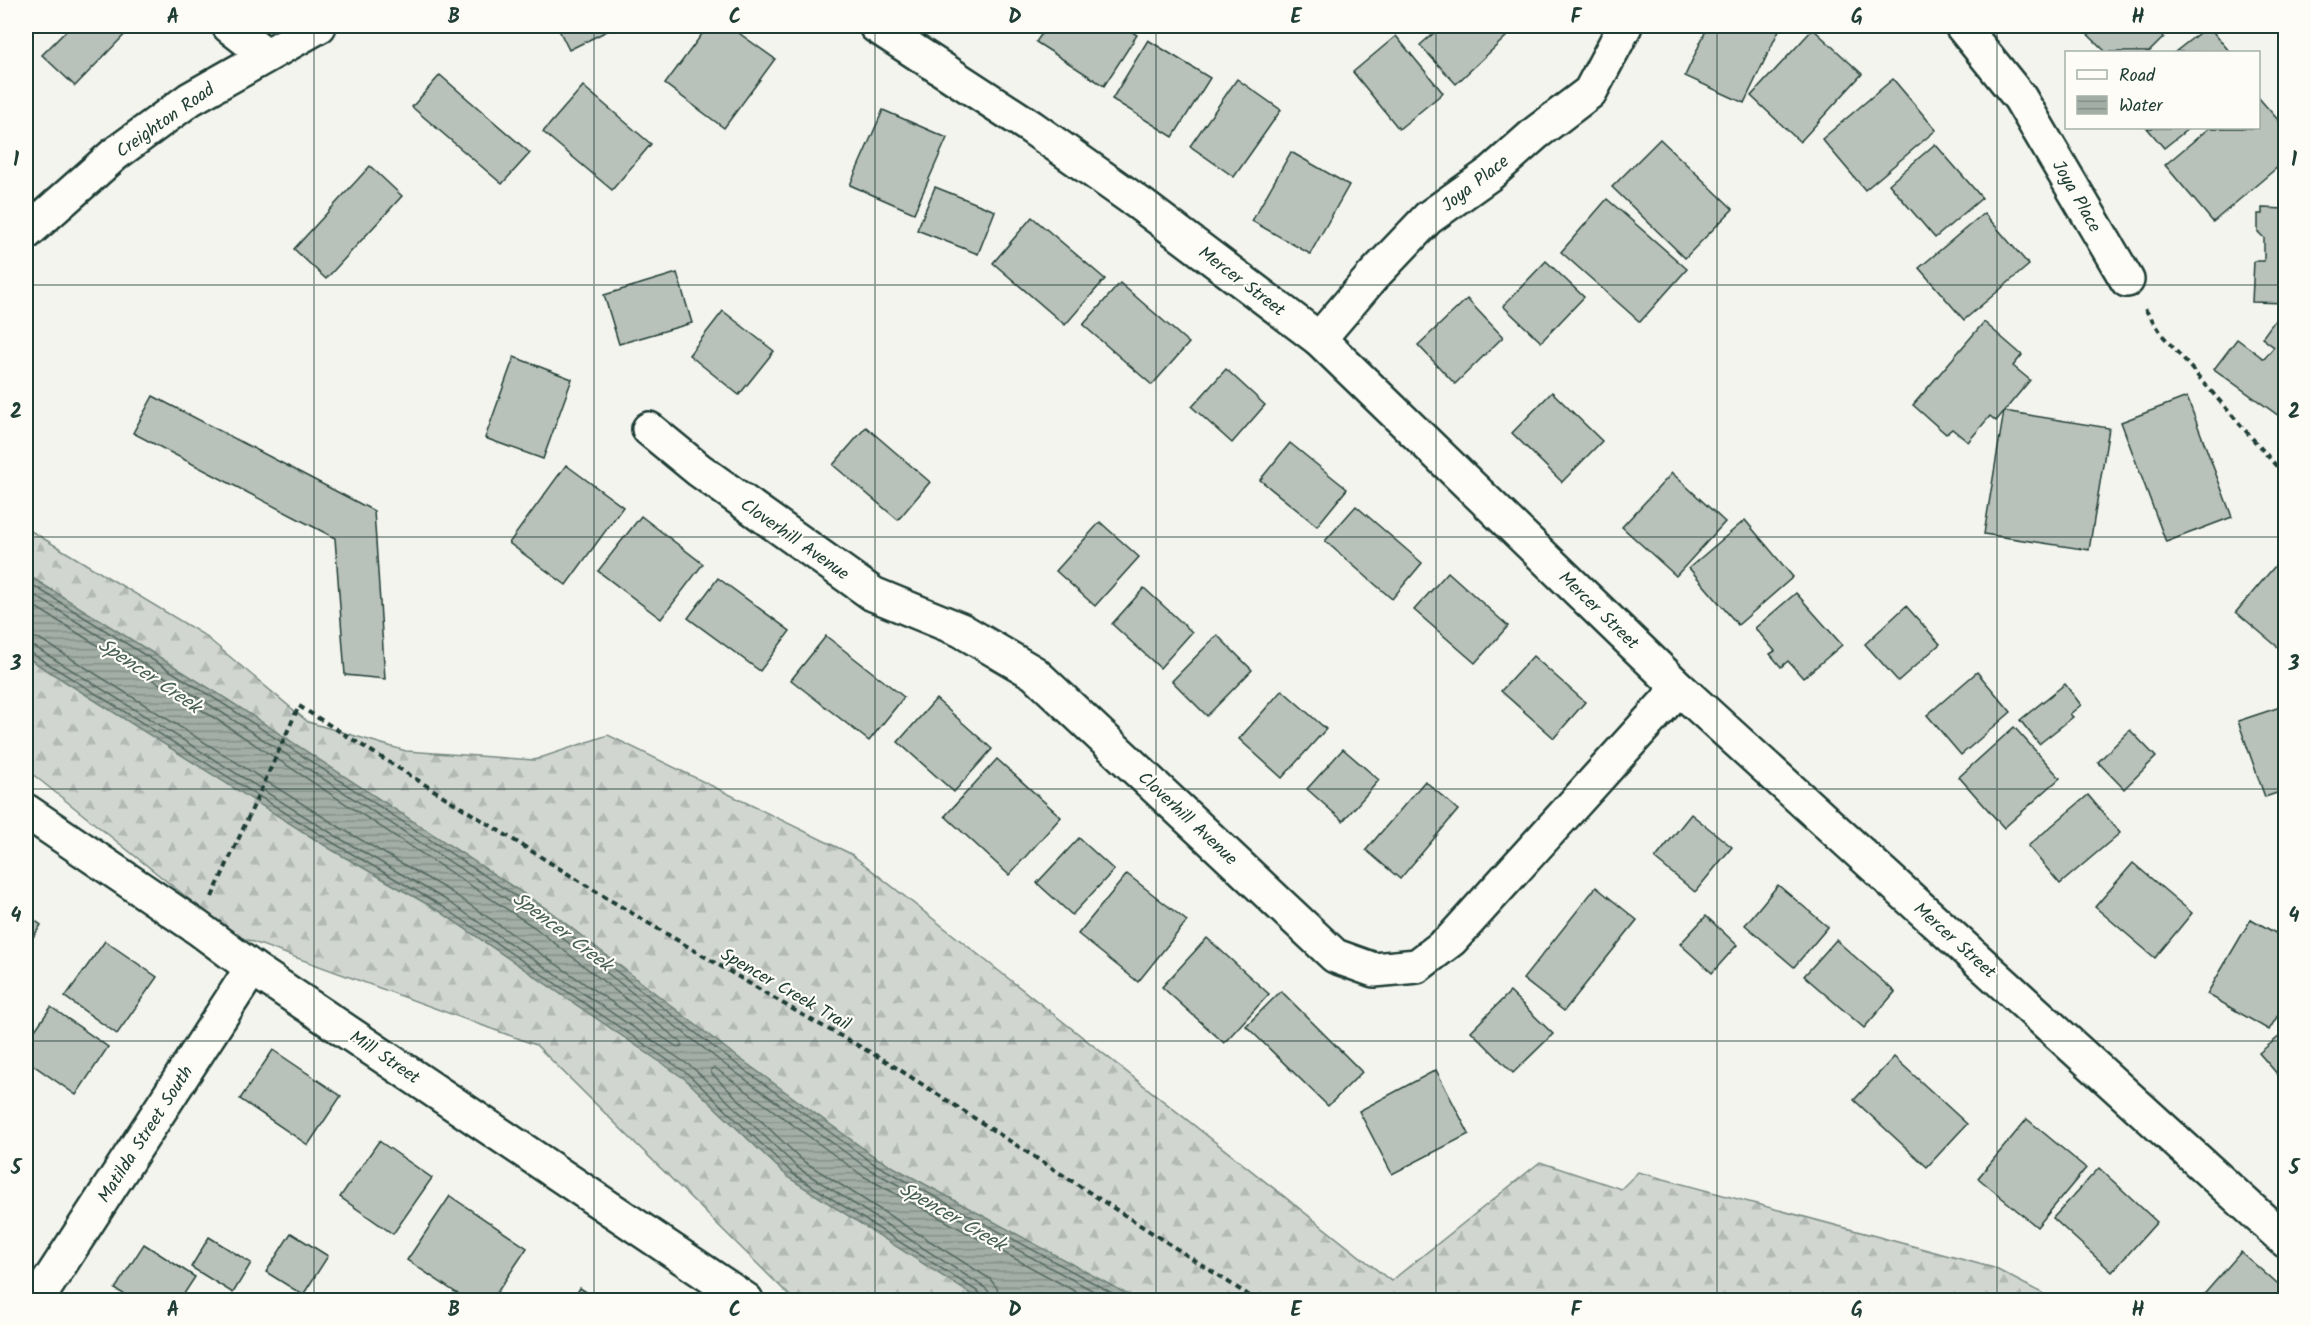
<svg xmlns="http://www.w3.org/2000/svg" width="2311" height="1326" font-family="Kalam,sans-serif">
<style>
.forest{fill:url(#forest-firs);stroke:#788a82;stroke-width:1.5}
.water{fill:url(#water-rules);stroke:#6e8179;stroke-width:1.5}
.lines{fill:none;stroke-linecap:round;stroke-linejoin:round}
.shore{stroke:#546a62;stroke-width:1.5}
.building{fill:#b9c1bb;stroke:#1f3d34;stroke-width:1.5}
.minor-casing{stroke:#1f3d34;stroke-width:38}
.path{stroke:#1f3d34;stroke-width:4;stroke-dasharray:6 4.5;stroke-linecap:butt}
.minor{stroke:#fdfcf7;stroke-width:33}
.grid{fill:none;stroke:#1f3d34;stroke-width:1.5;stroke-opacity:0.55}
.labels{text-anchor:middle;stroke-width:4.5;stroke-linejoin:round;paint-order:stroke}
.street-label{font-size:18px;fill:#1f3d34;stroke:#fdfcf7}
.water-label{font-size:20px;font-style:italic;fill:#475f56;stroke:#fdfcf7}
.neatline{fill:none;stroke:#1f3d34;stroke-width:2}
.grid-label{font-size:20px;text-anchor:middle;font-weight:bold;fill:#1f3d34}
</style>
<defs>
<pattern id="forest-firs" width="22" height="20" patternUnits="userSpaceOnUse" patternTransform="scale(1.5)"><rect width="22" height="20" fill="#d1d6d1"/><path d="M5 1l3.5 6h-7zM16 11l3.5 6h-7z" fill="#b3b9b4"/></pattern>
<pattern id="water-rules" width="6" height="5" patternUnits="userSpaceOnUse" patternTransform="scale(1.5)"><rect width="6" height="5" fill="#a3aea7"/><path d="M0 2.5h6" fill="none" stroke="#848f89"/></pattern>
</defs>
<rect width="100%" height="100%" fill="#f4f4ef"/>
<filter id="ink" filterUnits="userSpaceOnUse"><feTurbulence type="fractalNoise" baseFrequency=".0167" numOctaves="2"/><feDisplacementMap in="SourceGraphic" scale="12" xChannelSelector="R" yChannelSelector="G"/><feConvolveMatrix kernelMatrix="1 2 1 2 8 2 1 2 1" color-interpolation-filters="sRGB"/></filter>
<g filter="url(#ink)">
<!-- forest -->
<path class="forest" d="M26,528L204,635L308,722L406,751L534,760L608,735L851,854L1391,1281L1540,1162L1621,1189L1638,1172L1994,1268L2055,1300H794L536,1045L234,935L26,769Z"/>
<!-- water -->
<path class="water" d="M26,574L228,700L547,909L728,1050L875,1157L1138,1300H983L977,1298L789,1178L685,1079L439,911L332,850L26,657Z"/>
<g class="lines">
<!-- shore -->
<g class="shore">
<path d="M26,581L225,705L543,914L724,1055L871,1162L1125,1300"/>
<path d="M26,590L221,712L539,920L720,1061L867,1168L1110,1300"/>
<path d="M26,601L216,719L534,927L681,1042L682,1046L677,1047L451,892L344,830L40,639L26,636"/>
<path d="M26,645L35,647L339,838L446,900L693,1068L798,1168L984,1287L989,1292L991,1300"/>
<path d="M26,652L31,653L335,844L442,906L688,1074L793,1174L980,1293L983,1300"/>
<path d="M1000,1300L997,1288L990,1279L803,1161L711,1073V1069L715,1068L863,1176L1091,1300"/>
</g>
</g>
<!-- building -->
<g class="building">
<path d="M71,26H131L132,27L75,86L42,55Z"/>
<path d="M557,26H617L569,50Z"/>
<path d="M708,26H729L775,59L724,128L665,84Z"/>
<path d="M1047,26H1123L1137,35L1104,86L1036,42Z"/>
<path d="M1442,26H1499L1508,35L1456,84L1420,45Z"/>
<path d="M1708,26H1781L1744,103L1685,76Z"/>
<path d="M2079,26H2153L2164,37L2149,52H2106Z"/>
<path d="M2208,26L2230,52H2175Z"/>
<path d="M1813,29L1862,74L1800,142L1751,96Z"/>
<path d="M1396,36L1443,93L1399,129L1353,72Z"/>
<path d="M1148,40L1210,78L1173,137L1112,99Z"/>
<path d="M440,75L530,153L502,184L412,107Z"/>
<path d="M1237,79L1281,110L1234,177L1190,146Z"/>
<path d="M1893,79L1936,130L1865,190L1822,139Z"/>
<path d="M583,86L651,144L612,190L543,132Z"/>
<path d="M2258,97L2286,129V160L2213,222L2165,165L2209,128H2258Z"/>
<path d="M883,110L947,138L914,213L850,185Z"/>
<path d="M2147,128H2189L2164,148Z"/>
<path d="M1660,139L1733,209L1685,258L1612,187Z"/>
<path d="M1935,144L1982,198L1935,238L1889,184Z"/>
<path d="M1291,152L1349,185L1310,254L1252,221Z"/>
<path d="M370,166L402,196L326,279L294,249Z"/>
<path d="M935,187L995,211L978,254L917,230Z"/>
<path d="M1607,199L1687,269L1640,322L1561,252Z"/>
<path d="M2262,208L2286,209V303L2252,302L2254,261H2264V238L2258,232V214H2262Z"/>
<path d="M1984,213L2029,265L1964,320L1919,268Z"/>
<path d="M1032,217L1105,279L1065,325L993,263Z"/>
<path d="M1546,261L1584,297L1541,342L1503,306Z"/>
<path d="M677,273L692,323L619,344L604,295Z"/>
<path d="M1120,283L1189,343L1152,385L1083,325Z"/>
<path d="M1467,299L1503,337L1455,384L1418,345Z"/>
<path d="M723,311L774,351L739,395L689,355Z"/>
<path d="M2280,313L2286,318V421L2214,369L2237,339L2264,359L2274,347L2262,338Z"/>
<path d="M1984,322L2022,355L2013,366L2030,380L1996,421L1990,416L1968,442L1952,429L1946,434L1913,405Z"/>
<path d="M514,357L572,379L543,459L485,438Z"/>
<path d="M1226,369L1265,405L1232,443L1192,407Z"/>
<path d="M1552,392L1602,441L1562,482L1512,433Z"/>
<path d="M153,396L374,511L385,679L345,675L335,538L133,433Z"/>
<path d="M2187,397L2232,517L2166,542L2121,422Z"/>
<path d="M2004,411L2109,428L2089,550L1984,534Z"/>
<path d="M866,427L930,482L898,520L833,465Z"/>
<path d="M1290,443L1347,489L1317,526L1260,480Z"/>
<path d="M566,465L623,507L566,585L509,543Z"/>
<path d="M1672,473L1725,522L1676,576L1622,527Z"/>
<path d="M1356,506L1422,563L1392,599L1325,541Z"/>
<path d="M641,516L703,564L661,619L598,571Z"/>
<path d="M1745,520L1793,577L1738,625L1689,568Z"/>
<path d="M1100,522L1139,557L1095,606L1056,571Z"/>
<path d="M2286,553V654L2236,612Z"/>
<path d="M1448,572L1508,626L1475,663L1414,610Z"/>
<path d="M718,578L790,631L760,671L688,618Z"/>
<path d="M1144,588L1192,632L1160,668L1112,624Z"/>
<path d="M1796,593L1842,645L1803,678L1788,661L1781,667L1770,654L1775,651L1755,628Z"/>
<path d="M1906,606L1940,644L1898,681L1865,644Z"/>
<path d="M1217,635L1252,670L1207,716L1172,681Z"/>
<path d="M826,636L904,697L869,741L791,680Z"/>
<path d="M1533,656L1585,702L1554,738L1501,691Z"/>
<path d="M1977,672L2011,712L1961,755L1927,715Z"/>
<path d="M2065,684L2081,705L2070,714L2073,717L2039,744L2020,720Z"/>
<path d="M1282,690L1326,729L1282,778L1239,739Z"/>
<path d="M936,699L992,749L954,792L898,742Z"/>
<path d="M2286,705V790L2265,797L2238,721Z"/>
<path d="M2014,727L2060,778L2004,828L1959,777Z"/>
<path d="M2130,730L2156,757L2124,789L2098,762Z"/>
<path d="M1343,749L1379,780L1343,821L1307,789Z"/>
<path d="M997,759L1061,817L1009,875L945,816Z"/>
<path d="M1425,781L1458,810L1400,879L1366,850Z"/>
<path d="M2088,795L2120,833L2060,884L2028,846Z"/>
<path d="M1691,814L1732,847L1695,892L1655,859Z"/>
<path d="M1079,838L1114,870L1072,915L1037,883Z"/>
<path d="M2133,863L2192,913L2155,958L2095,907Z"/>
<path d="M1127,874L1187,921L1138,982L1078,934Z"/>
<path d="M1778,885L1828,927L1794,967L1745,925Z"/>
<path d="M1596,887L1637,920L1564,1011L1523,979Z"/>
<path d="M26,914L41,925L26,948Z"/>
<path d="M1706,916L1737,945L1712,973L1680,944Z"/>
<path d="M2251,919L2286,939V1002L2269,1030L2207,994Z"/>
<path d="M1207,938L1269,994L1224,1043L1162,987Z"/>
<path d="M1836,940L1895,992L1864,1028L1804,976Z"/>
<path d="M105,941L157,977L117,1034L65,997Z"/>
<path d="M1281,991L1362,1072L1328,1106L1246,1026Z"/>
<path d="M1510,992L1553,1034L1513,1073L1471,1031Z"/>
<path d="M51,1007L108,1047L76,1095L26,1060V1043Z"/>
<path d="M2286,1031V1084L2259,1053Z"/>
<path d="M273,1050L341,1096L308,1145L240,1099Z"/>
<path d="M1894,1057L1967,1124L1927,1167L1854,1100Z"/>
<path d="M1436,1070L1469,1134L1392,1174L1359,1111Z"/>
<path d="M2027,1119L2086,1168L2037,1227L1978,1178Z"/>
<path d="M379,1141L432,1178L393,1234L340,1197Z"/>
<path d="M2099,1168L2157,1222L2112,1272L2053,1218Z"/>
<path d="M450,1196L527,1248L492,1300H467L407,1260Z"/>
<path d="M291,1233L328,1256L303,1295L266,1272Z"/>
<path d="M209,1237L251,1263L233,1293L191,1267Z"/>
<path d="M144,1244L195,1277L180,1300H134L115,1289Z"/>
<path d="M2241,1252L2285,1291L2277,1300H2199Z"/>
<path d="M580,1288L599,1300H572Z"/>
</g>
<g class="lines">
<defs>
<g id="minor">
<path d="M229,26L266,55"/>
<path d="M876,26L1031,127L1140,204L1319,339L1679,688L2286,1241"/>
<path d="M1962,26L2020,98L2127,280"/>
<path d="M26,233L115,154L190,99L319,26"/>
<path d="M1319,339L1371,278L1428,218L1491,173L1536,133L1590,92L1625,26"/>
<path d="M649,429L699,470L873,594L961,630L1034,673L1335,956L1374,970L1417,966L1451,940L1679,688"/>
<path d="M26,811L198,928L252,968L746,1300"/>
<path d="M37,1300L252,968"/>
</g>
</defs>
<!-- minor casing -->
<use href="#minor" class="minor-casing"/>
<!-- path -->
<g class="path">
<path d="M2145,309L2163,336L2286,477"/>
<path d="M212,897L299,706L605,897L799,1013L886,1061L1256,1300"/>
</g>
<!-- minor -->
<use href="#minor" class="minor"/>
</g>
</g>
<!-- grid -->
<path class="grid" d="M314,26V1300M594,26V1300M875,26V1300M1156,26V1300M1436,26V1300M1717,26V1300M1997,26V1300M26,285H2286M26,537H2286M26,789H2286M26,1041H2286"/>
<g class="labels">
<!-- street labels -->
<g class="street-label">
<text transform="translate(165 120) rotate(-35)" y="6">Creighton Road</text>
<text transform="translate(1475 183) rotate(-38)" y="6">Joya Place</text>
<text transform="translate(2077 196) rotate(60)" y="6">Joya Place</text>
<text transform="translate(1242 281) rotate(37)" y="6">Mercer Street</text>
<text transform="translate(795 539) rotate(35)" y="6">Cloverhill Avenue</text>
<text transform="translate(1599 610) rotate(44)" y="6">Mercer Street</text>
<text transform="translate(1188 818) rotate(43)" y="6">Cloverhill Avenue</text>
<text transform="translate(1955 940) rotate(42)" y="6">Mercer Street</text>
<text transform="translate(786 989) rotate(30)" y="6">Spencer Creek Trail</text>
<text transform="translate(385 1057) rotate(34)" y="6">Mill Street</text>
<text transform="translate(145 1134) rotate(-57)" y="6">Matilda Street South</text>
</g>
<!-- water labels -->
<g class="water-label">
<text transform="translate(150 675) rotate(34)" y="7">Spencer Creek</text>
<text transform="translate(563 931) rotate(37)" y="7">Spencer Creek</text>
<text transform="translate(953 1216) rotate(30)" y="7">Spencer Creek</text>
</g>
</g>
<!-- margin -->
<rect width="2311" height="1326" fill="none" stroke="#fdfcf7" stroke-width="66"/>
<!-- legend -->
<rect x="2065" y="51" width="195" height="78" fill="#fdfcf7" stroke="#a4b0a9" stroke-width="1.5"/>
<rect x="2077" y="70" width="30" height="9" fill="#fdfcf7" stroke="#a4b0a9" stroke-width="1.5"/>
<text x="2119" y="81" font-size="18" fill="#1f3d34">Road</text>
<rect x="2077" y="96" width="30" height="18" fill="url(#water-rules)" stroke="#a4b0a9" stroke-width="1.5"/>
<text x="2119" y="111" font-size="18" fill="#1f3d34">Water</text>
<rect x="33" y="33" width="2245" height="1260" class="neatline"/>
<g class="grid-label">
<text x="173" y="23">A</text>
<text x="454" y="23">B</text>
<text x="735" y="23">C</text>
<text x="1015" y="23">D</text>
<text x="1296" y="23">E</text>
<text x="1576" y="23">F</text>
<text x="1857" y="23">G</text>
<text x="2138" y="23">H</text>
<text x="16" y="166">1</text>
<text x="2294" y="166">1</text>
<text x="16" y="418">2</text>
<text x="2294" y="418">2</text>
<text x="16" y="670">3</text>
<text x="2294" y="670">3</text>
<text x="16" y="922">4</text>
<text x="2294" y="922">4</text>
<text x="16" y="1174">5</text>
<text x="2294" y="1174">5</text>
<text x="173" y="1316">A</text>
<text x="454" y="1316">B</text>
<text x="735" y="1316">C</text>
<text x="1015" y="1316">D</text>
<text x="1296" y="1316">E</text>
<text x="1576" y="1316">F</text>
<text x="1857" y="1316">G</text>
<text x="2138" y="1316">H</text>
</g>
</svg>
